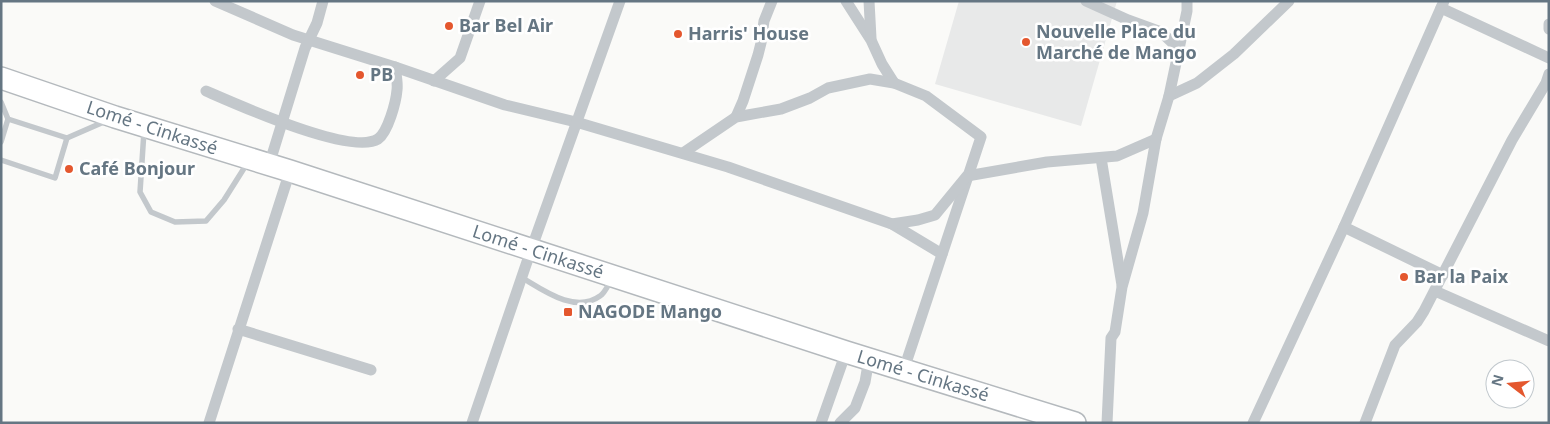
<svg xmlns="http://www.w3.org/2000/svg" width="1550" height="424" font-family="'Noto Sans',sans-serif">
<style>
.built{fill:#e8e9e9}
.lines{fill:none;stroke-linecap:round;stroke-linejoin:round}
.highway-casing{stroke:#b4b9bd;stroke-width:24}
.lane{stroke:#c3c8cc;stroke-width:5.5}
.street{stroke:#c3c8cc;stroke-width:11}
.highway{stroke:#fff;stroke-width:21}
.poi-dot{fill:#e4572e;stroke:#fff;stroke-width:2}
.labels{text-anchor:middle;stroke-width:5;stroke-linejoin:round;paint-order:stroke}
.poi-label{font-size:18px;font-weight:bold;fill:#657683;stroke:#fff;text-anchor:start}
.street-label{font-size:18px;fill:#657683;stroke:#fff}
</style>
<rect width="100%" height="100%" fill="#fafaf8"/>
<!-- built -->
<path class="built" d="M959,1H1117L1081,126L935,84Z"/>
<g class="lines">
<defs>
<path id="highway" d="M1,78L115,117L290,171L846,352L1075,423"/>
</defs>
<!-- highway casing -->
<use href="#highway" class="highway-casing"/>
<!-- lane -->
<g class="lane">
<path d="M1,102L8,119L67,138L106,121"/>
<path d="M144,131L140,192L151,212L175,222L206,221L224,200L248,162"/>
<path d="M1,142L8,119"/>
<path d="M1,160L55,178L67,138"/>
<path d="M521,277C543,290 575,314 600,296C605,293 608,285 611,280"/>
</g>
<!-- street -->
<g class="street">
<path d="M215,1L293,35L395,67L505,105L576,122L728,167L892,224L942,254"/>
<path d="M846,1L871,40L882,64L894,83"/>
<path d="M869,1L871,38"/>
<path d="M1086,1L1128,20L1161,32L1179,49"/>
<path d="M1441,8L1549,58"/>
<path d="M1549,24V29"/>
<path d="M434,81L460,58L480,1"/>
<path d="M206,91C236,104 351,156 378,139C388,132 396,102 397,90C398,83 396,74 395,67"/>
<path d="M1169,96L1197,83L1234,54L1289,1"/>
<path d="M736,117L743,101L758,55L761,43L764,21L772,1"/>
<path d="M683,153L736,117L781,109L810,98L828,88L870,79L894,83L926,96L981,137L904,369"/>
<path d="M1101,158L1122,285"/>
<path d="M269,165L305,48L317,23L323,1"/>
<path d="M892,224L918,220L935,215L967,176L1047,162L1117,156L1156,139"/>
<path d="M1344,227L1443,275"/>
<path d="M1435,291L1549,341"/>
<path d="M238,329L371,370"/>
<path d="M209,423L290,171"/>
<path d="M472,423L531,250L620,1"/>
<path d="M821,423L846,352"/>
<path d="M840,423L855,408L865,382L869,359"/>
<path d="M1107,423L1111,338L1115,332L1122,287L1143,213L1156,139L1169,96L1187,11V1"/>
<path d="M1253,423L1344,227L1444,1"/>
<path d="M1365,423L1395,345L1417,322L1424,311L1512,140L1546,83L1549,74"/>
</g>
<!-- highway -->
<use href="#highway" class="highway"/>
</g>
<!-- markers -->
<g class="poi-dot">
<circle cx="449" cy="26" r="5"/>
<circle cx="678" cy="34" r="5"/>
<circle cx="1026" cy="42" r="5"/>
<circle cx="360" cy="75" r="5"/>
<circle cx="69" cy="169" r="5"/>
<circle cx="1404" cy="277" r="5"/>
<rect x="563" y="307" width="10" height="10" rx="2.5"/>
</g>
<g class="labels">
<!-- poi labels -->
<g class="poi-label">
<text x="459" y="32">Bar Bel Air</text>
<text x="1036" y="38">Nouvelle Place du<tspan x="1036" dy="21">Marché de Mango</tspan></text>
<text x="688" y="40">Harris' House</text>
<text x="370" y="81">PB</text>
<text x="79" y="175">Café Bonjour</text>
<text x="1414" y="283">Bar la Paix</text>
<text x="578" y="318">NAGODE Mango</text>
</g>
<!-- street labels -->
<g class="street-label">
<text transform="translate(152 128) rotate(18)" y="6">Lomé - Cinkassé</text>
<text transform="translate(538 252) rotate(18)" y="6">Lomé - Cinkassé</text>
<text transform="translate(923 376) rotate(17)" y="6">Lomé - Cinkassé</text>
</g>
</g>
<!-- border -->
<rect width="1550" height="424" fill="none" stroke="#657683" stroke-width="5"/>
<!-- north arrow -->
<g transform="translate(1510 384) rotate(286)"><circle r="24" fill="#ffffff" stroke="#c1c8cd"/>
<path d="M0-4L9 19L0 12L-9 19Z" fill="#e4572e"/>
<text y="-8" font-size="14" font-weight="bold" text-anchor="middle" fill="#657683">N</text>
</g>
</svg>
